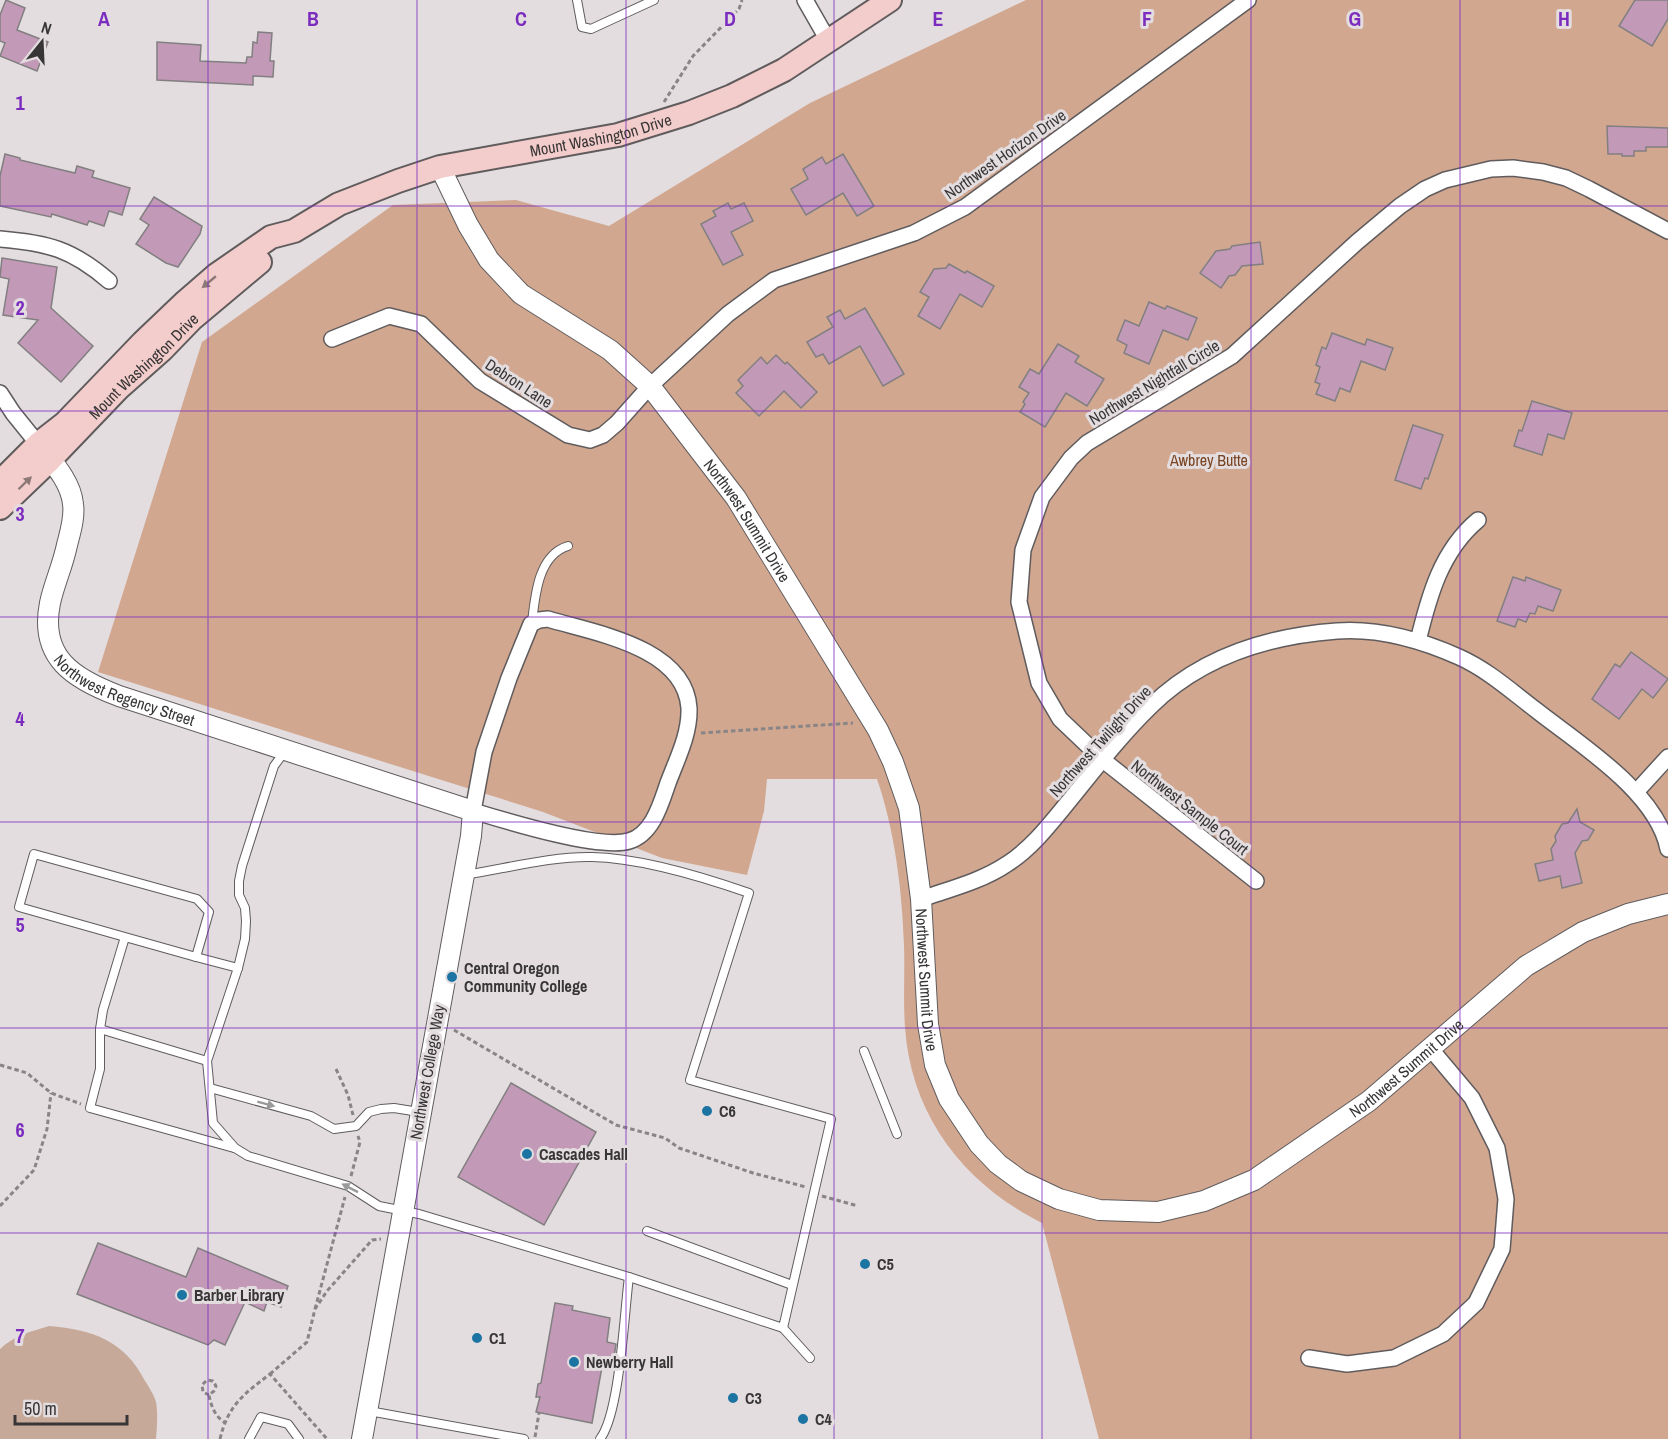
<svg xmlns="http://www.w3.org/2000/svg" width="1668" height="1439" font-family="'Archivo Narrow',sans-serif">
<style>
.green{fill:#c6a999}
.forest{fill:#d2a790}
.building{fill:#c29ab7;stroke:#827f81;stroke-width:1.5}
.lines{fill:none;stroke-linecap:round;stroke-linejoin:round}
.service-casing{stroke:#605c5d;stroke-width:10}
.minor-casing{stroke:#605c5d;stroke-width:18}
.tertiary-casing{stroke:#605c5d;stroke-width:22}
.secondary-casing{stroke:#605c5d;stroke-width:26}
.path{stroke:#898586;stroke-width:3;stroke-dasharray:4.5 3;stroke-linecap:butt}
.service{stroke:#fff;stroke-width:8}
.minor{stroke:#fff;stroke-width:15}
.tertiary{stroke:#fff;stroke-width:20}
.secondary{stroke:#f3cdcb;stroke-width:22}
.oneway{fill:#8c7978}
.oneway2{fill:#9b9a9a}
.grid{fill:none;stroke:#7b2cbf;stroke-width:1.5;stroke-opacity:0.55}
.poi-dot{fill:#1c74a3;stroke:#e3dddf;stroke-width:2}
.labels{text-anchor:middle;stroke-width:6;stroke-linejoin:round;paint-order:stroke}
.street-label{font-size:16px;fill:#373535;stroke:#e3dddf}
.park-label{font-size:16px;fill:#7a4321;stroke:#e3dddf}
.poi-label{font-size:16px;font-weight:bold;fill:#373535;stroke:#e3dddf;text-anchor:start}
.grid-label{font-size:20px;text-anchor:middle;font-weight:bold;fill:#7b2cbf;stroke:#e3dddf;stroke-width:6;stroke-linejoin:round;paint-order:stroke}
</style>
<rect width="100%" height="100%" fill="#e3dddf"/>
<!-- green -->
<path class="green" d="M49,1326C93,1330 124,1340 145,1381C149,1387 154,1395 156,1402C158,1413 157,1427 156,1439H0V1349C13,1336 32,1331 49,1326Z"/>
<!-- forest -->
<path class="forest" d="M1026,0H1668V1439H1099L1042,1223C964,1184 911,1116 905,1027C903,1000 905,972 904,945C902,890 895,831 877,779H767L764,811L747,875L662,858L543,812L98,672L202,342L393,205L516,200L609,226L810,103Z"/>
<!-- building -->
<g class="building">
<path d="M6,0L25,8L17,30L48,42L37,71L0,56L5,43L0,41V15Z"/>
<path d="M1635,0H1668V19L1652,46L1619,26Z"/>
<path d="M258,32L272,33L270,61H274L273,77L253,76V85L157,80V42L201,45L200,61L246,63L247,57H252L253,42L257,43Z"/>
<path d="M1607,126L1668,128V147H1646V151H1634V156H1622V154H1608Z"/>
<path d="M5,154L20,158V160L75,173L77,166L94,171L92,177L130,188L122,215L109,211L104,226L89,221L87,225L52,214L51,217L0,206V176Z"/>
<path d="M843,154L874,206L857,216L843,193L806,215L791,189L808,179L803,169L822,157L826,164Z"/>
<path d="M154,197L202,226L200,234L178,267L166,263L136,244L149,225L140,219Z"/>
<path d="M728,203L731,209L744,203L753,221L731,232L743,255L723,265L701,224L716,216L713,211Z"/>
<path d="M1260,242L1263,264L1242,266L1235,275L1229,276L1221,288L1200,273L1216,251L1230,249L1232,246Z"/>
<path d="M2,258L57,267L51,308L93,346L61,382L18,343L38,320L3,315L9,279L0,277Z"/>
<path d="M949,264L965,273L967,271L994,286L982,307L960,294L940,329L918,316L929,297L920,292L934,269L946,268Z"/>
<path d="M1149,302L1165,309L1167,306L1197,318L1188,340L1163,330L1149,364L1124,353L1127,345L1117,340L1125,320L1139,326Z"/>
<path d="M865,308L904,374L883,386L860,346L829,364L823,354L816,357L807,342L833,327L827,317L840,310L845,319Z"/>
<path d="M1332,333L1365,345L1367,339L1393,348L1385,370L1361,361L1350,392L1340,388L1335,401L1316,394L1320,384L1315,382L1320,367L1316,365L1322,347L1326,349Z"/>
<path d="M1058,344L1079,356L1075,362L1104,379L1087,406L1066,393L1045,427L1020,412L1025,404L1023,402L1029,393L1019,387L1030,369L1039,374Z"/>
<path d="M776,355L785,364L787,362L817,392L801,408L784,391L759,416L736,393L743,386L738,380L761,357L767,364Z"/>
<path d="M1532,401L1572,413L1564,439L1548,434L1542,455L1514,446L1519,430L1522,431Z"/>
<path d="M1413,425L1443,435L1428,479L1425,478L1421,489L1395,480Z"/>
<path d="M1513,577L1525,581L1526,577L1561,590L1553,611L1538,606L1535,614L1530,613L1526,622L1518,619L1515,627L1497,621Z"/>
<path d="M1631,652L1668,679L1653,698L1642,689L1619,719L1592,699L1615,664L1620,667Z"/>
<path d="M1577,809L1580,822L1594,830L1588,840L1582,841L1575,853L1582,883L1562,888L1560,876L1539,881L1535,864L1553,860L1551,849L1556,841L1555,836L1562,824L1568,823Z"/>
<path d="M511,1083L596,1132L544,1225L458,1177Z"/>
<path d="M98,1243L186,1277L198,1248L288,1286L281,1307L267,1302L264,1311L245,1302L225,1345L214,1340L208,1345L77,1294Z"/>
<path d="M555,1303L573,1306L572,1310L610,1318L607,1342L616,1344L613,1364L603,1361L592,1423L536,1412L540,1397H536L538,1384L541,1383Z"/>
</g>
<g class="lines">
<defs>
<g id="service">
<path d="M577,0L582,27L591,29L654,0"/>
<path d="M532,623C535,596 538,555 568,546"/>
<path d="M285,751L274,766L242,866L239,881V895L245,908L246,921L245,939L238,968L207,1061L213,1123L235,1148L248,1156L348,1186L379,1206L419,1214L629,1277L783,1328L831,1119L690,1080L749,893C703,877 640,858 592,857C552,856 504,869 464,875"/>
<path d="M125,937L196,957L209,912L197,899L34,854L19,907L125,937L103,1010L100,1029V1069L90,1108L234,1148"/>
<path d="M196,957L238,968"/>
<path d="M100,1029L207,1061"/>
<path d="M864,1051L897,1134"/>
<path d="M210,1088L311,1116L334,1129L356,1126L369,1112L381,1109L394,1108L419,1112"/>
<path d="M647,1231L792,1285"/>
<path d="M783,1328L810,1358"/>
<path d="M369,1411L524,1439"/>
<path d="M249,1439L261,1417L288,1424L299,1439"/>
<path d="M600,1439C620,1413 624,1314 629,1277"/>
</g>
<g id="minor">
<path d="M805,0L829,42"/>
<path d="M0,239C48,243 72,249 109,281"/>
<path d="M332,339L389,316L421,324L480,381L568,435L590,440L603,435L617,423L650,386L728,314L774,280L914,233L965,207L1248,0"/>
<path d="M0,393L13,413L38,444"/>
<path d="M548,619C594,633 685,647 689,708C690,734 677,759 668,783C661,803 653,834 629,841C599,850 506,821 473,811L484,752L509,678L531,624L539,620Z"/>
<path d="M1418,641C1429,596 1441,551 1478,520"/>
<path d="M1637,791L1668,757"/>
<path d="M1256,881L1103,760L1060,719L1039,683L1019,602L1023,550L1042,497L1071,458L1087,443L1232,356L1357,242L1400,206L1425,189L1445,180L1491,169L1513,168L1543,172L1566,178L1589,189L1668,231"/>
<path d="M921,899C950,889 982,881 1007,864C1032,848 1050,824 1069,801C1095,769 1121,735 1151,706C1201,657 1269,636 1337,631C1378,628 1423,641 1459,657C1488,670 1511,691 1536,710C1579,744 1657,792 1668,849"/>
<path d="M1309,1358L1347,1364L1394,1358L1443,1334L1476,1303L1502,1249L1506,1199L1497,1148L1472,1098L1430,1048"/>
</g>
<g id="tertiary">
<path id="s1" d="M440,167L468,225L489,260L521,294L610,350L650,386L736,498L878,730L893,762L909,808L921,899L928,1024L935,1065L949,1099L979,1144L998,1164L1021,1181L1059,1199L1099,1210L1158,1212L1204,1201L1254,1180L1369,1101L1526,966L1583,932L1628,914L1668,904"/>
<path id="s2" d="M42,449C55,465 71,483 73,504C75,518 70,533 67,545C63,565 54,584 50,603C39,658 74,679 119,696L473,811L471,836L362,1439"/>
</g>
<g id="secondary">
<path id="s3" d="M0,482L38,444L65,423L143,342L186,301L216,275L271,237L294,231L339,204L398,181L440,167L618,135L689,113L732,96L784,70L890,0"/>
<path id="s4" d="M0,508L50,460L119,388L162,350L192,319L260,262"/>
</g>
</defs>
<!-- service casing -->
<use href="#service" class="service-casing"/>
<!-- minor casing -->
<use href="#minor" class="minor-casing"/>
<!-- tertiary casing -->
<use href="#tertiary" class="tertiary-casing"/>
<!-- secondary casing -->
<use href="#secondary" class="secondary-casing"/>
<!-- path -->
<g class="path">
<path d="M664,102L693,56L739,9L742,0"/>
<path d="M701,733L853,723"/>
<path d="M454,1030L616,1125L665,1138L679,1148L753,1173L806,1187"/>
<path d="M0,1065L27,1073L51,1093L81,1104"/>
<path d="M336,1069L348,1095L353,1115"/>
<path d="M351,1176L360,1142L358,1136"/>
<path d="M822,1196L858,1206"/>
<path d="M0,1206L34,1170L47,1129L51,1093"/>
<path d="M315,1309L345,1197"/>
<path d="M270,1374L307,1342L315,1309L327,1291L372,1240L381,1239"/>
<path d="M209,1395L203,1392L202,1385L207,1380L213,1381L216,1386L214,1391L209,1395C211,1406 215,1416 224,1422"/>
<path d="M535,1437L539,1413"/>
<path d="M220,1439C228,1405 244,1394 270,1374L327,1439"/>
</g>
<!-- service -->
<use href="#service" class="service"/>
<!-- minor -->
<use href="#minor" class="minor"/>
<!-- tertiary -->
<use href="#tertiary" class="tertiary"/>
<!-- secondary -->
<use href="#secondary" class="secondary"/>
</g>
<!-- one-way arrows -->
<defs><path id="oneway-solid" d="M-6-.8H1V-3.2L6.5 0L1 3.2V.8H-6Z" transform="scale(1.5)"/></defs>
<g class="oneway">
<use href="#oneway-solid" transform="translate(209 282) rotate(140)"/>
<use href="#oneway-solid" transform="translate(25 483) rotate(-44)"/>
</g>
<g class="oneway2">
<use href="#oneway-solid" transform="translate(266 1104) rotate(15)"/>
<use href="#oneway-solid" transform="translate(350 1188) rotate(-153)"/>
</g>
<!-- grid -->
<path class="grid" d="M208,0V1439M417,0V1439M626,0V1439M834,0V1439M1042,0V1439M1251,0V1439M1460,0V1439M0,206H1668M0,411H1668M0,617H1668M0,822H1668M0,1028H1668M0,1233H1668"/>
<!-- markers -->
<g class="poi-dot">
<circle cx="452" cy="977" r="6"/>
<circle cx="707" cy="1111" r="6"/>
<circle cx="527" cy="1154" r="6"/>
<circle cx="865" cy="1264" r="6"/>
<circle cx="182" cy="1295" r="6"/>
<circle cx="477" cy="1338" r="6"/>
<circle cx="574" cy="1362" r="6"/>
<circle cx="733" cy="1398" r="6"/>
<circle cx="803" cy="1419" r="6"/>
</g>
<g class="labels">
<!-- street labels -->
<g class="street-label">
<text dy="6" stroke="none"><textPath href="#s3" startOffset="714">Mount Washington Drive</textPath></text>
<text transform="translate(1005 154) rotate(-35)" y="6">Northwest Horizon Drive</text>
<text dy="6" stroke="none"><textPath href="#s4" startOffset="202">Mount Washington Drive</textPath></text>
<text transform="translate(1154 382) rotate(-31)" y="6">Northwest Nightfall Circle</text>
<text transform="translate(519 383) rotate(33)" y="6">Debron Lane</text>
<text dy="6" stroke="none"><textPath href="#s1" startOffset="477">Northwest Summit Drive</textPath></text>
<text dy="6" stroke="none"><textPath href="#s2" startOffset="298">Northwest Regency Street</textPath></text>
<text transform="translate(1100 741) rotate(-48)" y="6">Northwest Twilight Drive</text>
<text transform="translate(1190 807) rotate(38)" y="6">Northwest Sample Court</text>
<text dy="6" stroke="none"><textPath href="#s1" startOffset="981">Northwest Summit Drive</textPath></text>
<text dy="6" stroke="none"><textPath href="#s1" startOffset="1647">Northwest Summit Drive</textPath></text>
<text transform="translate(427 1072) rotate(-80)" y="6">Northwest College Way</text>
</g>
<!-- park labels -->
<g class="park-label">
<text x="1209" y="466">Awbrey Butte</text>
</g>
<!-- poi labels -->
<g class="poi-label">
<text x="464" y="974">Central Oregon<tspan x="464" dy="18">Community College</tspan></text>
<text x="719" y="1117">C6</text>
<text x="539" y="1160">Cascades Hall</text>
<text x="877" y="1270">C5</text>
<text x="194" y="1301">Barber Library</text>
<text x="489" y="1344">C1</text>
<text x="586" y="1368">Newberry Hall</text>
<text x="745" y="1404">C3</text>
<text x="815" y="1425">C4</text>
</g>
</g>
<g class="grid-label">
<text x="104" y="26">A</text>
<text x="313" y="26">B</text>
<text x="521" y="26">C</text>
<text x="730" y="26">D</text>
<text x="938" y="26">E</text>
<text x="1147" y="26">F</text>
<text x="1355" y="26">G</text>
<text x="1564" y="26">H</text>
<text x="20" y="110">1</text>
<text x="20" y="315">2</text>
<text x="20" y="521">3</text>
<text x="20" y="726">4</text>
<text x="20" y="932">5</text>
<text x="20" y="1137">6</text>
<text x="20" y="1343">7</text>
</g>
<!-- north arrow -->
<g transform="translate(42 42) rotate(18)" stroke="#e3dddf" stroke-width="4.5" paint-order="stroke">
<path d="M0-4.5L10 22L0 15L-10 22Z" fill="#373535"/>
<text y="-9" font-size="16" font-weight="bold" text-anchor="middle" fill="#373535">N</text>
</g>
<!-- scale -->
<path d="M15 1415v9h112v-9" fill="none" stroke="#373535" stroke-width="3"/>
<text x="24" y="1415" font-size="18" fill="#373535" stroke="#e3dddf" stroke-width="4.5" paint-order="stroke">50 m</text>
</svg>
